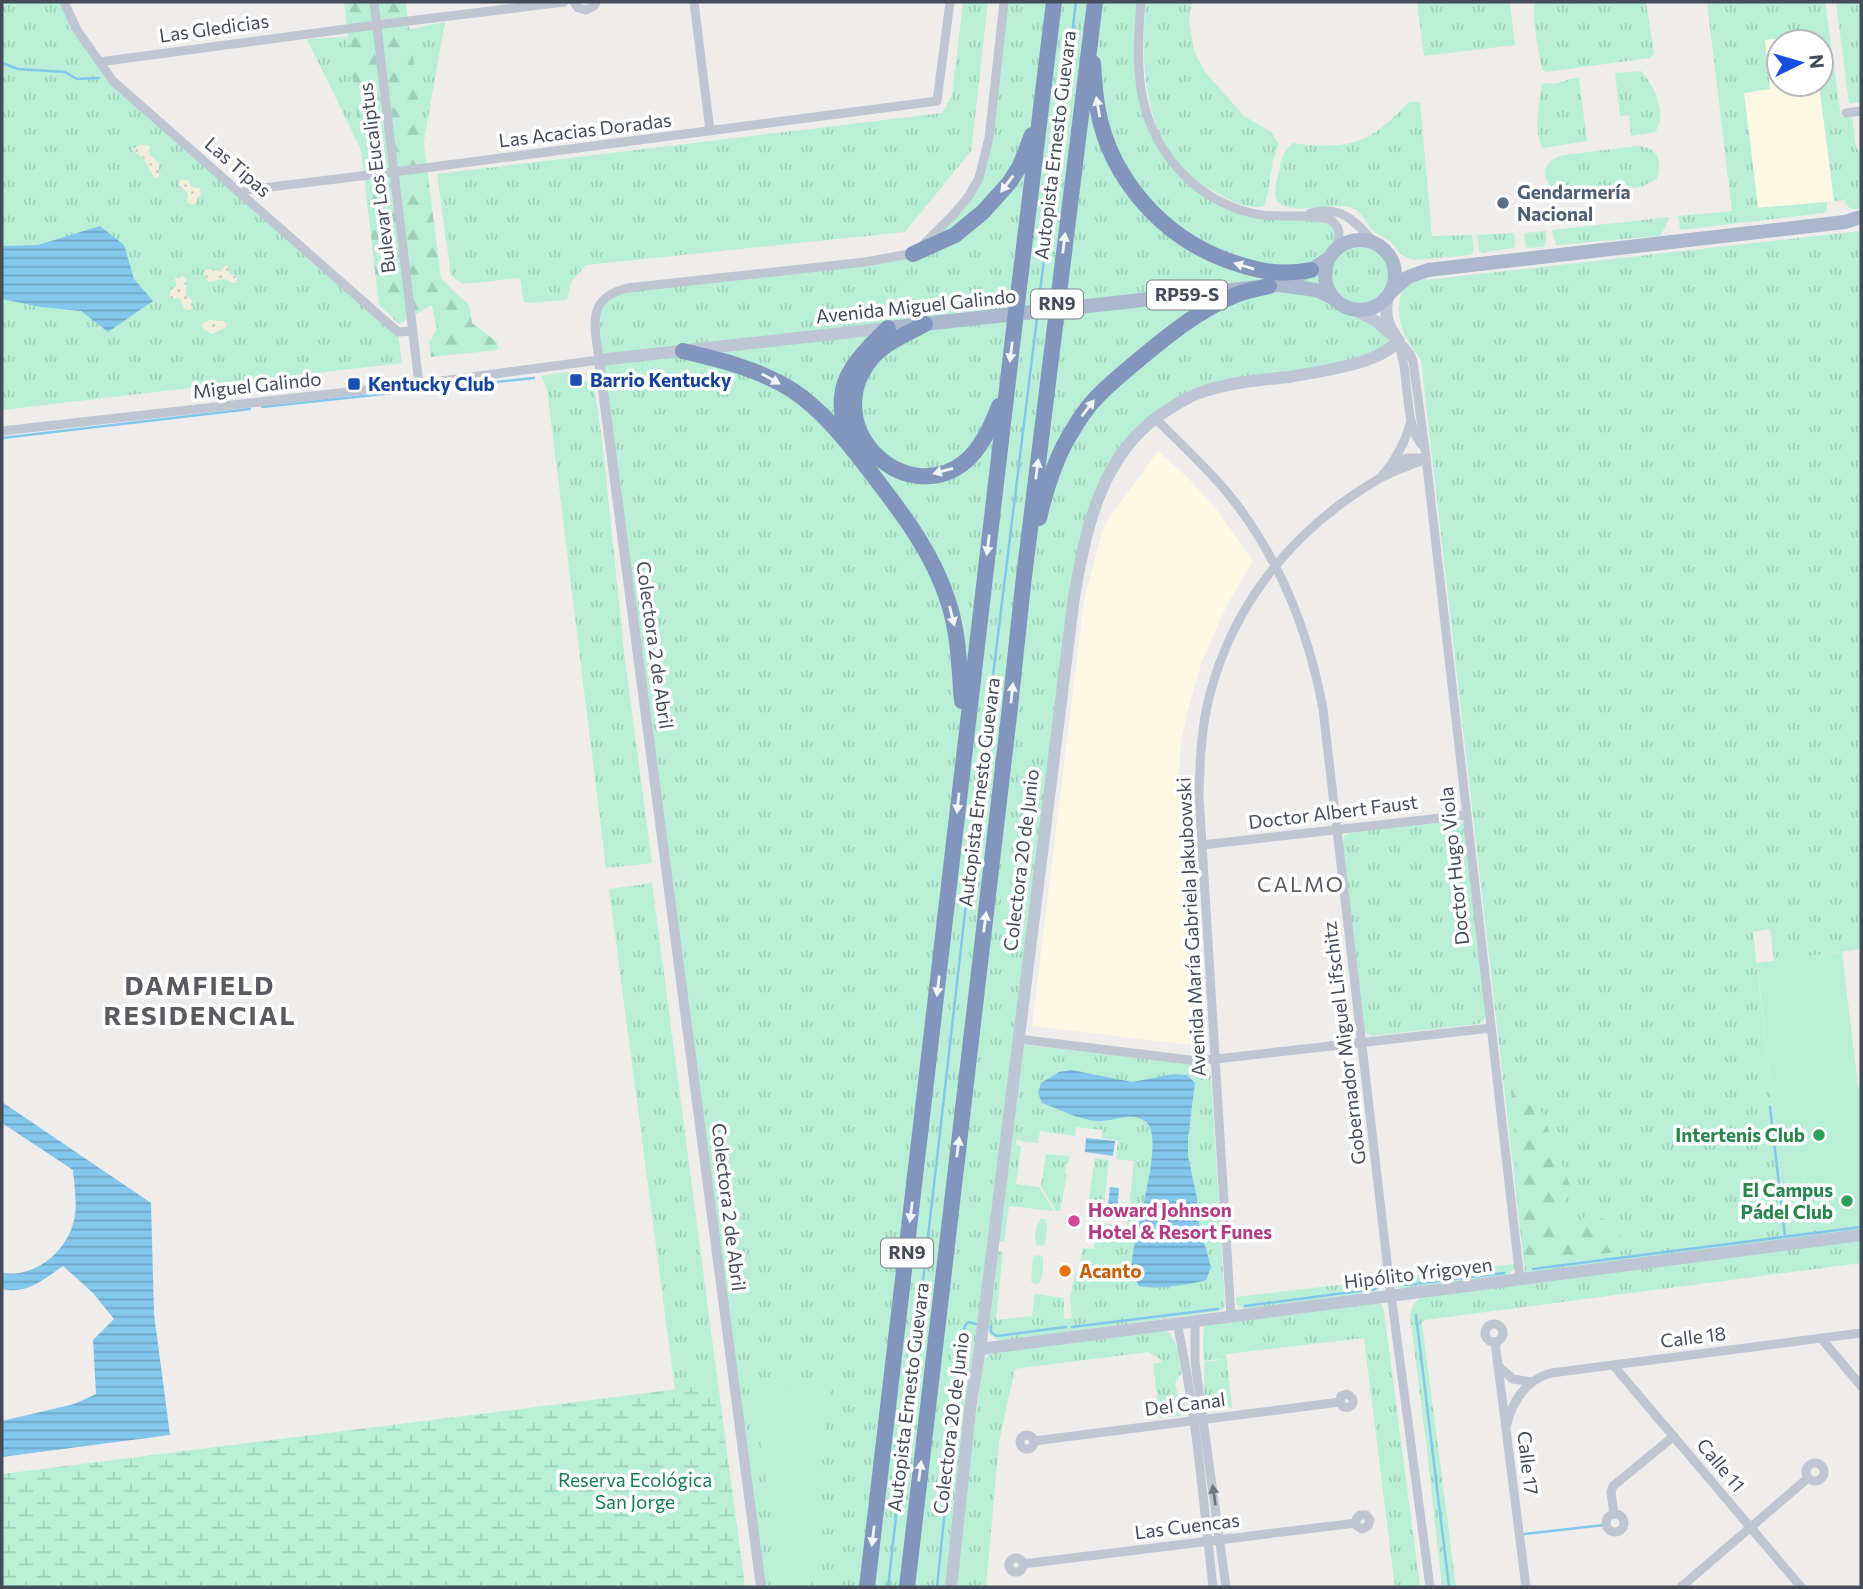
<svg xmlns="http://www.w3.org/2000/svg" width="1863" height="1589" font-family="Commissioner,sans-serif">
<style>
.commercial{fill:#fcf8e3}
.grass{fill:url(#grass-tufts)}
.forest{fill:url(#forest-firs)}
.wetland{fill:url(#wetland-marsh)}
.sand{fill:url(#sand-dots)}
.garden{fill:#b8efd6}
.water{fill:url(#water-rules)}
.lines{fill:none;stroke-linecap:round;stroke-linejoin:round}
.stream{stroke:#84c7ed;stroke-width:2.5}
.minor{stroke:#bfc6d2;stroke-width:9}
.tertiary{stroke:#bfc6d2;stroke-width:10}
.secondary{stroke:#bec6d6;stroke-width:12}
.primary{stroke:#abb7cc;stroke-width:14}
.motorway{stroke:#8296bd;stroke-width:16}
.oneway{fill:#f2f4f8}
.oneway2{fill:#6f7784}
.service-dot{fill:#5c6f8a;stroke:#fff;stroke-width:2.5}
.transit-dot{fill:#1a4fb4;stroke:#fff;stroke-width:2.5}
.leisure-dot{fill:#2e9e5b;stroke:#fff;stroke-width:2.5}
.hotel-dot{fill:#d1479c;stroke:#fff;stroke-width:2.5}
.food-dot{fill:#e8710a;stroke:#fff;stroke-width:2.5}
.labels{text-anchor:middle;stroke-width:7;stroke-linejoin:round;paint-order:stroke}
.shield{fill:#fff;stroke:#7c828c;stroke-width:2}
.shield-label{font-size:18px;font-weight:bold;fill:#444c5a}
.street-label{font-size:19px;fill:#444c5a;stroke:#fff}
.service-label{font-size:19px;font-weight:bold;fill:#4e5e75;stroke:#fff;text-anchor:start}
.transit-label{font-size:19px;font-weight:bold;fill:#164399;stroke:#fff;text-anchor:start}
.leisure-label{font-size:19px;font-weight:bold;fill:#27864d;stroke:#fff;text-anchor:end}
.hotel-label{font-size:19px;font-weight:bold;fill:#b23c85;stroke:#fff;text-anchor:start}
.food-label{font-size:19px;font-weight:bold;fill:#c56008;stroke:#fff;text-anchor:start}
.park-label{font-size:19px;fill:#147c58;stroke:#fff}
.neighbourhood-label{font-size:21px;letter-spacing:2px;fill:#595b61;stroke:#fff}
.district-label{font-size:26px;font-weight:bold;letter-spacing:2px;fill:#595b61;stroke:#fff}
</style>
<defs>
<pattern id="grass-tufts" width="24" height="20" patternUnits="userSpaceOnUse" patternTransform="scale(1.75)"><rect width="24" height="20" fill="#b8efd6"/><path d="M3 7l-1-3M5 7V3M7 7l1-3M15 17l-1-3M17 17v-4M19 17l1-3" fill="none" stroke="#9fcfba"/></pattern>
<pattern id="forest-firs" width="22" height="20" patternUnits="userSpaceOnUse" patternTransform="scale(1.75)"><rect width="22" height="20" fill="#b8efd6"/><path d="M5 1l3.5 6h-7zM16 11l3.5 6h-7z" fill="#9fcfba"/></pattern>
<pattern id="wetland-marsh" width="20" height="14" patternUnits="userSpaceOnUse" patternTransform="scale(1.75)"><rect width="20" height="14" fill="#b8efd6"/><path d="M1 5h8M5 5V1M11 12h8M15 12V8" fill="none" stroke="#9fcfba"/></pattern>
<pattern id="sand-dots" width="8" height="8" patternUnits="userSpaceOnUse" patternTransform="scale(1.75)"><rect width="8" height="8" fill="#f2eedc"/><path d="M2 2h.1M6 6h.1" fill="none" stroke="#d1cebf" stroke-width="1.8" stroke-linecap="round"/></pattern>
<pattern id="water-rules" width="6" height="5" patternUnits="userSpaceOnUse" patternTransform="scale(1.75)"><rect width="6" height="5" fill="#84c7ed"/><path d="M0 2.5h6" fill="none" stroke="#6ea4c3"/></pattern>
</defs>
<rect width="100%" height="100%" fill="#efecec"/>
<!-- commercial -->
<g class="commercial">
<path d="M1813,34L1814,42H1779V84H1819L1834,201L1758,208L1744,92L1770,89L1765,40Z"/>
<path d="M1158,451L1186,476L1214,506L1253,561L1228,603L1202,661L1187,713L1181,743L1179,776L1185,895L1200,1046L1032,1026L1084,601L1101,535L1107,521Z"/>
</g>
<!-- grass -->
<g class="grass">
<path d="M2,2H64L113,81L398,332L402,363L2,410Z"/>
<path d="M963,2H988L971,151L905,232L586,265L571,282L567,300L524,303L520,278L463,284L451,275L437,174L942,113L952,96Z"/>
<path d="M1004,2H1141L1138,73L1153,132L1194,185L1251,213L1326,218L1340,236C1329,260 1312,287 1342,305C1347,309 1352,308 1357,311C1370,317 1382,329 1394,337L1386,352L1201,392L1128,444L1089,522L951,1587H761L599,360V304L616,291L913,254L953,215L984,160Z"/>
<path d="M1146,2H1192L1189,20L1194,52L1206,73L1244,116L1271,132L1279,144L1272,162L1273,165C1269,178 1269,194 1264,206C1247,210 1228,200 1214,191C1208,188 1201,184 1195,180C1143,140 1140,61 1146,2Z"/>
<path d="M1417,2H1510L1515,45L1424,56Z"/>
<path d="M1535,2H1646L1654,53L1650,58L1546,72L1542,69C1539,49 1531,20 1535,2Z"/>
<path d="M1707,2H1825L1841,117L1852,116L1856,147L1861,154V209C1851,210 1848,209 1845,200L1834,201L1819,84H1821V42H1814L1813,34L1765,40L1770,89L1744,93L1758,208L1827,202V210L1824,213L1680,230L1678,216L1732,211Z"/>
<path d="M1836,2H1861V102L1849,104Z"/>
<path d="M445,22L420,163L388,34Z"/>
<path d="M371,36L367,162L307,39Z"/>
<path d="M1641,71C1654,85 1668,115 1655,132L1631,136L1629,115L1620,116L1615,73Z"/>
<path d="M1579,78L1587,141L1543,148C1533,133 1539,102 1542,84C1548,82 1552,85 1558,83C1565,81 1571,78 1579,78Z"/>
<path d="M1410,102H1420L1432,236L1472,235L1474,249L1471,255L1415,260C1400,257 1399,251 1390,241C1384,237 1377,234 1372,229C1366,222 1362,213 1354,209C1336,198 1277,223 1275,193C1275,186 1277,178 1279,172C1281,161 1284,149 1293,143C1320,147 1353,149 1377,131C1389,123 1399,111 1410,102Z"/>
<path d="M1638,146C1659,148 1662,160 1657,179L1641,187L1569,194C1554,193 1538,179 1549,163C1553,158 1559,157 1564,155Z"/>
<path d="M1670,217L1662,233L1659,236L1556,245L1552,230Z"/>
<path d="M1546,231L1545,245L1543,247L1527,248L1525,246L1524,233Z"/>
<path d="M1861,231V949L1774,961L1770,929L1753,932L1787,1229L1861,1219V1231L1526,1273L1525,1272L1421,360C1403,337 1391,313 1405,285L1426,277V280Z"/>
<path d="M1514,233L1515,245L1513,248L1481,253L1479,250L1477,235Z"/>
<circle cx="1360" cy="275" r="29"/>
<path d="M568,372L573,375L570,381L579,386L582,380L594,385L603,448L625,660L652,863L606,868L547,389L541,376Z"/>
<path d="M1455,821L1463,823L1465,827L1487,1015L1482,1022L1478,1024L1371,1036L1364,1031L1342,846L1344,836L1353,832Z"/>
<path d="M652,883L718,1384L675,1390L609,889Z"/>
<path d="M1024,1045L1202,1065L1208,1069L1211,1077L1225,1303L1224,1307L1220,1311L1008,1340H999L990,1335L988,1327L997,1251L1003,1252L996,1320L1032,1316L1035,1294L1064,1298V1319L1072,1318L1070,1299L1075,1273L1080,1272L1082,1248L1094,1249L1097,1221L1086,1220L1095,1158L1109,1160L1102,1223L1127,1226L1134,1161L1116,1159L1118,1141L1102,1138V1130L1076,1127L1075,1136L1040,1131L1038,1143L1022,1141L1017,1139L1016,1144L1021,1147L1016,1184L1039,1187L1054,1211L1009,1206L1004,1242L999,1241Z"/>
<path d="M1046,1154L1069,1156L1068,1164H1066L1065,1173L1067,1174L1060,1211H1056L1041,1186Z"/>
<path d="M1041,1219H1045L1047,1225L1045,1244L1041,1246L1036,1244C1034,1237 1036,1224 1041,1219Z"/>
<path d="M1861,1239V1263L1425,1320L1422,1323L1456,1587H1442L1427,1450L1410,1316C1411,1306 1416,1300 1425,1295Z"/>
<path d="M1036,1255L1042,1256C1045,1263 1042,1275 1040,1283L1034,1284L1031,1281L1033,1258Z"/>
<path d="M1514,1264V1269L1507,1276L1402,1289L1394,1286L1393,1278Z"/>
<path d="M1382,1280L1383,1285L1375,1292L1245,1309L1237,1305L1236,1297Z"/>
<path d="M1376,1302L1381,1304L1384,1311L1420,1587H1395L1364,1338L1226,1354L1232,1407L1212,1410L1204,1408C1203,1392 1205,1378 1204,1362L1220,1360L1221,1359L1204,1361C1203,1353 1203,1329 1205,1324Z"/>
<path d="M1164,1329L1171,1335L1183,1359L1179,1360L1183,1371L1175,1383L1178,1396L1181,1397L1185,1393V1411L1180,1416L1160,1418L1153,1364L1162,1362L1160,1359L1148,1352L1015,1369L999,1442L986,1587H957L967,1481L983,1363L988,1354Z"/>
</g>
<!-- forest -->
<g class="forest">
<path d="M344,2H406L441,279L469,305L472,323L497,342L498,350L431,357L429,342L437,329L432,305L399,324L379,305Z"/>
<path d="M1511,1089L1534,1092L1571,1188L1560,1216L1566,1228L1592,1213L1614,1225L1627,1246L1625,1251L1524,1263Z"/>
</g>
<!-- wetland -->
<path class="wetland" d="M718,1384L745,1587H2V1474Z"/>
<!-- sand -->
<g class="sand">
<path d="M141,144L150,146V155L159,163V177L154,178L143,158L132,150Z"/>
<path d="M180,180H188L191,187L200,188L201,194L198,197L196,204L191,205L187,202L188,193L179,185Z"/>
<path d="M225,265L228,266L230,274L237,278L236,283H232C226,276 217,281 209,282L206,279L204,273L207,269L221,271Z"/>
<path d="M183,276L186,279V294L192,301L193,309L188,310L184,309L181,300L178,298L171,299L169,295L171,290L176,286L175,278Z"/>
<path d="M209,320L223,321L227,324V327L212,334L205,330L201,325Z"/>
</g>
<!-- garden -->
<g class="garden">
<path d="M1842,952L1858,1086L1861,1094V1219L1787,1229L1757,963Z"/>
<path d="M830,1383L814,1522L811,1587H781L753,1392Z"/>
</g>
<!-- water -->
<g class="water">
<path d="M100,226L124,245L134,279L153,301L108,332L81,311L41,307L2,299V246L38,245Z"/>
<path d="M1072,1070L1132,1082L1174,1074L1187,1075L1195,1083L1188,1137V1156L1197,1199L1199,1224L1211,1267L1206,1280C1189,1285 1155,1290 1139,1286C1136,1281 1133,1276 1132,1272C1128,1244 1169,1137 1145,1121C1130,1111 1113,1122 1098,1121C1079,1120 1059,1109 1042,1103L1038,1093L1041,1083L1059,1072Z"/>
<path d="M2,1102L151,1203L154,1314L170,1435L2,1457V1421L74,1404L96,1394L93,1340L114,1319L93,1293L63,1266C44,1279 27,1295 2,1289V1273C35,1278 67,1252 74,1220C78,1205 74,1185 73,1170L2,1123Z"/>
<path d="M1086,1138L1115,1141L1113,1156L1085,1152Z"/>
<path d="M1110,1187L1119,1188L1117,1214L1107,1213Z"/>
</g>
<g class="lines">
<!-- stream -->
<g class="stream">
<path d="M2,63L18,69L65,72L77,79L99,78"/>
<path d="M1038,308L1076,2"/>
<path d="M262,407L534,378"/>
<path d="M2,438L250,409"/>
<path d="M1770,1107L1785,1236"/>
<path d="M1533,1269L1861,1227"/>
<path d="M1405,1285L1504,1273"/>
<path d="M1245,1306L1375,1289"/>
<path d="M1416,1315L1449,1587"/>
<path d="M991,1326V1332L997,1336L1066,1327"/>
<path d="M1072,1327L1218,1309"/>
<path d="M1524,1534L1604,1525"/>
<path d="M888,1587L981,773L1037,318"/>
<path d="M937,1587L963,1334L965,1326L968,1322L976,1324"/>
</g>
<!-- minor -->
<g class="minor">
<path d="M64,2L77,30L113,81L398,332L413,331"/>
<path d="M374,2L419,384"/>
<path d="M574,2L578,8L586,10L594,6L596,2"/>
<path d="M694,2L710,131"/>
<path d="M1141,2C1135,68 1135,127 1186,177C1203,194 1227,207 1251,213C1267,217 1283,216 1299,216C1308,216 1317,218 1326,218C1342,224 1341,236 1335,250"/>
<path d="M99,62L376,25L564,2"/>
<path d="M1846,113L1861,111"/>
<path d="M237,191L394,172L937,101L950,2"/>
<path d="M1310,213C1343,205 1354,221 1374,242"/>
<path d="M924,244L953,215L969,196L979,178L989,138L1004,2"/>
<path d="M1399,341L1410,354L1413,361L1425,449L1520,1279"/>
<path d="M1398,344C1411,373 1402,426 1424,447"/>
<path d="M1155,418C1179,442 1204,465 1226,491C1278,554 1308,629 1323,709L1389,1279L1430,1587"/>
<path d="M2,431L419,384L599,360C595,326 585,299 627,288L865,262L914,253"/>
<path d="M1391,465L1407,458H1424"/>
<path d="M1382,476C1396,460 1405,443 1411,421"/>
<path d="M1202,845L1467,815"/>
<path d="M1018,1039L1198,1061L1491,1028"/>
<path d="M1231,1316L1199,796C1200,762 1201,727 1210,694C1234,602 1295,528 1377,480C1392,471 1410,466 1426,459"/>
<path d="M1195,1321V1362L1226,1587"/>
<path d="M1177,1323C1196,1410 1203,1499 1213,1587"/>
<circle cx="1494" cy="1333" r="9"/>
<path d="M1821,1338L1861,1386"/>
<path d="M1495,1342L1526,1587"/>
<path d="M1613,1365L1801,1587"/>
<path d="M1498,1366L1513,1379L1532,1382"/>
<path d="M1506,1427C1512,1402 1525,1380 1551,1373L1861,1333"/>
<circle cx="1027" cy="1442" r="7"/>
<path d="M1034,1441L1340,1402L1343,1407C1354,1410 1357,1398 1347,1394L1341,1396L1340,1402"/>
<circle cx="1815" cy="1472" r="9"/>
<circle cx="1615" cy="1523" r="9"/>
<path d="M1614,1514L1611,1492L1613,1486L1674,1436"/>
<circle cx="1016" cy="1565" r="7"/>
<path d="M1023,1564L1356,1523L1357,1526L1362,1529L1368,1526L1370,1520L1366,1515C1360,1514 1356,1516 1356,1523"/>
<path d="M1681,1587L1808,1478"/>
</g>
<!-- tertiary -->
<path class="tertiary" d="M599,360L761,1587"/>
<!-- secondary -->
<g class="secondary">
<path d="M1357,311L1376,321L1391,334"/>
<path d="M599,360L888,328"/>
<path d="M980,1349L1861,1235"/>
<path d="M951,1587L971,1402L980,1349L1074,597C1086,527 1102,451 1166,411C1178,403 1191,395 1205,391C1232,382 1260,380 1289,377C1307,374 1324,371 1342,367C1364,362 1383,356 1399,341C1388,327 1382,312 1389,295"/>
</g>
<!-- primary -->
<g class="primary">
<circle cx="1360" cy="275" r="35"/>
<path d="M1280,285L1316,290L1331,297"/>
<path d="M1392,291L1408,277L1428,270L1845,222L1861,217"/>
<path d="M888,328L1278,285L1311,270L1329,258"/>
</g>
<!-- motorway -->
<g class="motorway">
<path d="M1093,63C1094,79 1095,95 1098,111C1111,179 1162,236 1226,260C1257,271 1279,276 1311,270"/>
<path d="M913,254L955,235L983,212L1009,183L1020,166L1032,135"/>
<path d="M925,324C905,335 881,344 868,363C820,431 907,510 966,461C982,447 992,425 999,406"/>
<path d="M683,351C721,360 758,369 792,390C821,409 845,439 866,466C898,508 932,550 948,601C959,634 959,667 962,701"/>
<path d="M850,441C828,388 851,364 888,328"/>
<path d="M1039,518C1046,489 1055,458 1071,433C1078,421 1086,408 1096,398C1108,385 1122,374 1136,362C1165,338 1197,311 1233,296C1244,291 1257,289 1269,286"/>
<path d="M867,1587C929,1059 988,530 1054,2"/>
<path d="M907,1587L1010,707L1023,585L1095,2"/>
</g>
</g>
<!-- one-way arrows -->
<defs><path id="oneway-solid" d="M-6-.8H1V-3.2L6.5 0L1 3.2V.8H-6Z" transform="scale(1.75)"/></defs>
<g class="oneway">
<use href="#oneway-solid" transform="translate(1098 107) rotate(-100)"/>
<use href="#oneway-solid" transform="translate(1007 184) rotate(127)"/>
<use href="#oneway-solid" transform="translate(1064 243) rotate(-83)"/>
<use href="#oneway-solid" transform="translate(1244 266) rotate(-163)"/>
<use href="#oneway-solid" transform="translate(1011 352) rotate(97)"/>
<use href="#oneway-solid" transform="translate(771 379) rotate(29)"/>
<use href="#oneway-solid" transform="translate(1088 408) rotate(-53)"/>
<use href="#oneway-solid" transform="translate(1037 469) rotate(-83)"/>
<use href="#oneway-solid" transform="translate(943 471) rotate(165)"/>
<use href="#oneway-solid" transform="translate(988 545) rotate(97)"/>
<use href="#oneway-solid" transform="translate(952 616) rotate(76)"/>
<use href="#oneway-solid" transform="translate(1012 693) rotate(-84)"/>
<use href="#oneway-solid" transform="translate(958 803) rotate(96)"/>
<use href="#oneway-solid" transform="translate(985 922) rotate(-83)"/>
<use href="#oneway-solid" transform="translate(938 986) rotate(97)"/>
<use href="#oneway-solid" transform="translate(958 1147) rotate(-83)"/>
<use href="#oneway-solid" transform="translate(911 1212) rotate(97)"/>
<use href="#oneway-solid" transform="translate(920 1471) rotate(-83)"/>
<use href="#oneway-solid" transform="translate(873 1536) rotate(97)"/>
</g>
<use class="oneway2" href="#oneway-solid" transform="translate(1214 1495) rotate(-98)"/>
<!-- markers -->
<circle class="service-dot" cx="1503" cy="203" r="7"/>
<g class="transit-dot">
<rect x="569" y="373" width="14" height="14" rx="3.5"/>
<rect x="347" y="377" width="14" height="14" rx="3.5"/>
</g>
<g class="leisure-dot">
<circle cx="1819" cy="1135" r="7"/>
<circle cx="1847" cy="1201" r="7"/>
</g>
<circle class="hotel-dot" cx="1074" cy="1221" r="7"/>
<circle class="food-dot" cx="1065" cy="1271" r="7"/>
<g class="labels">
<!-- shield labels -->
<g class="shield">
<rect x="1147" y="280.5" width="80" height="29" rx="5"/>
<rect x="1031" y="289.5" width="52" height="29" rx="5"/>
<rect x="881" y="1238.5" width="52" height="29" rx="5"/>
</g>
<g class="shield-label">
<text x="1187" y="301">RP59-S</text>
<text x="1057" y="310">RN9</text>
<text x="907" y="1259">RN9</text>
</g>
<!-- street labels -->
<g class="street-label">
<text transform="translate(214 28) rotate(-8)" y="7">Las Gledicias</text>
<text transform="translate(585 130) rotate(-7)" y="7">Las Acacias Doradas</text>
<text transform="translate(1055 145) rotate(-83)" y="7">Autopista Ernesto Guevara</text>
<text transform="translate(238 167) rotate(41)" y="7">Las Tipas</text>
<text transform="translate(377 178) rotate(-97)" y="7">Bulevar Los Eucaliptus</text>
<text transform="translate(916 306) rotate(-6)" y="7">Avenida Miguel Galindo</text>
<text transform="translate(257 385) rotate(-6)" y="7">Miguel Galindo</text>
<text transform="translate(655 645) rotate(82)" y="7">Colectora 2 de Abril</text>
<text transform="translate(979 792) rotate(-83)" y="7">Autopista Ernesto Guevara</text>
<text transform="translate(1333 812) rotate(-7)" y="7">Doctor Albert Faust</text>
<text transform="translate(1021 860) rotate(-83)" y="7">Colectora 20 de Junio</text>
<text transform="translate(1454 866) rotate(-96)" y="7">Doctor Hugo Viola</text>
<text transform="translate(1191 927) rotate(-93)" y="7">Avenida María Gabriela Jakubowski</text>
<text transform="translate(1344 1043) rotate(-97)" y="7">Gobernador Miguel Lifschitz</text>
<text transform="translate(729 1207) rotate(83)" y="7">Colectora 2 de Abril</text>
<text transform="translate(1418 1273) rotate(-7)" y="7">Hipólito Yrigoyen</text>
<text transform="translate(1693 1337) rotate(-7)" y="7">Calle 18</text>
<text transform="translate(908 1397) rotate(-83)" y="7">Autopista Ernesto Guevara</text>
<text transform="translate(1185 1404) rotate(-7)" y="7">Del Canal</text>
<text transform="translate(951 1423) rotate(-83)" y="7">Colectora 20 de Junio</text>
<text transform="translate(1528 1463) rotate(83)" y="7">Calle 17</text>
<text transform="translate(1721 1465) rotate(50)" y="7">Calle 11</text>
<text transform="translate(1187 1526) rotate(-7)" y="7">Las Cuencas</text>
</g>
<!-- service labels -->
<g class="service-label">
<text x="1517" y="199">Gendarmería<tspan x="1517" dy="22">Nacional</tspan></text>
</g>
<!-- transit labels -->
<g class="transit-label">
<text x="590" y="387">Barrio Kentucky</text>
<text x="368" y="391">Kentucky Club</text>
</g>
<!-- leisure labels -->
<g class="leisure-label">
<text x="1805" y="1142">Intertenis Club</text>
<text x="1833" y="1197">El Campus<tspan x="1833" dy="22">Pádel Club</tspan></text>
</g>
<!-- hotel labels -->
<g class="hotel-label">
<text x="1088" y="1217">Howard Johnson<tspan x="1088" dy="22">Hotel &amp; Resort Funes</tspan></text>
</g>
<!-- food labels -->
<g class="food-label">
<text x="1079" y="1278">Acanto</text>
</g>
<!-- park labels -->
<g class="park-label">
<text x="635" y="1487">Reserva Ecológica<tspan x="635" dy="22">San Jorge</tspan></text>
</g>
<!-- neighbourhood labels -->
<g class="neighbourhood-label">
<text x="1301" y="892">CALMO</text>
</g>
<!-- district labels -->
<g class="district-label">
<text x="200" y="995">DAMFIELD<tspan x="200" dy="30">RESIDENCIAL</tspan></text>
</g>
</g>
<!-- border -->
<rect width="1863" height="1589" fill="none" stroke="#444c5a" stroke-width="7"/>
<!-- north arrow -->
<g transform="translate(1800 63) rotate(85)"><circle r="33" fill="#ffffff" stroke="#b4b7bd" stroke-width="2"/>
<path d="M0-5L12 26L0 18L-12 26Z" fill="#154ee0"/>
<text y="-10" font-size="19" font-weight="bold" text-anchor="middle" fill="#444c5a">N</text>
</g>
</svg>
